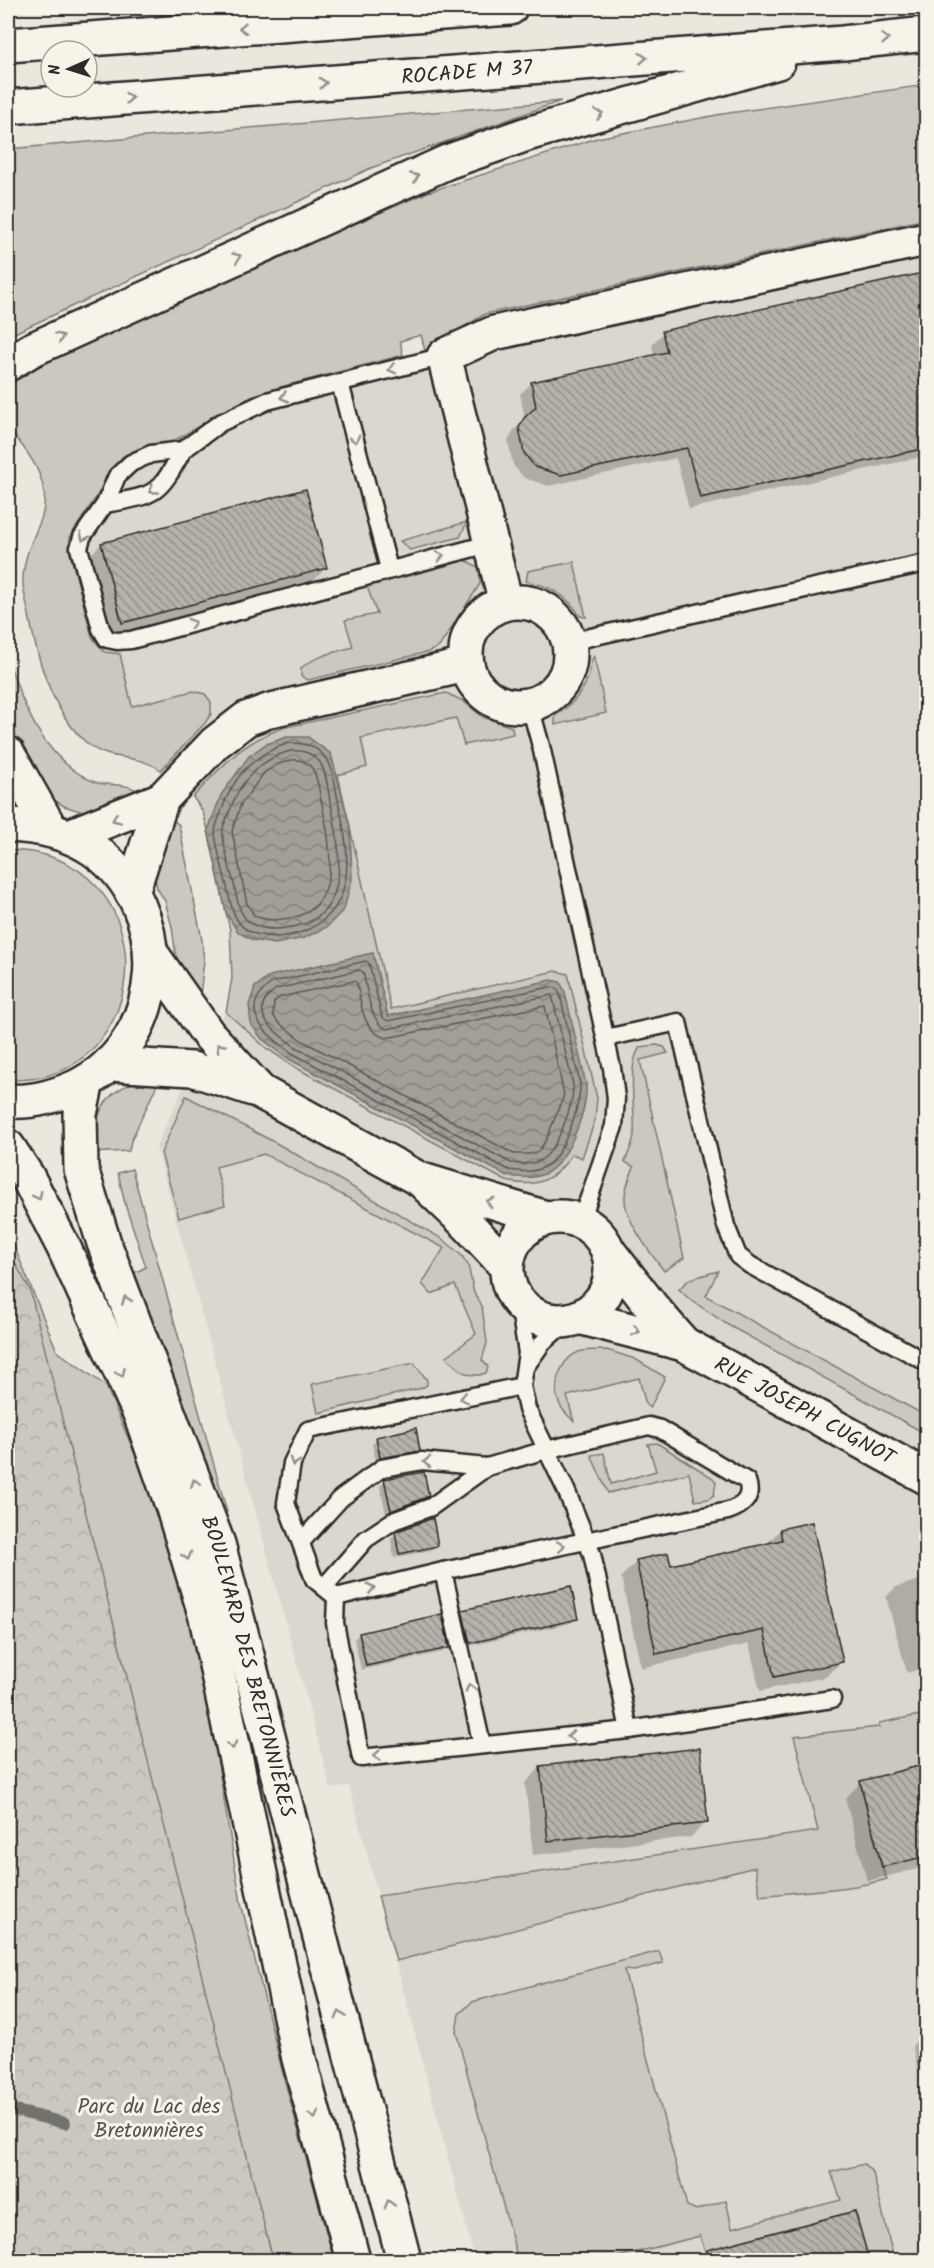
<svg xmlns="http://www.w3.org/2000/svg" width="934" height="2268" font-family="Kalam,sans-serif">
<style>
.built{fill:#dbd7ce}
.green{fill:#cbc8bf;stroke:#7b7a75;stroke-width:1.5}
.forest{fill:url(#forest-crowns);stroke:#7b7a75;stroke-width:1.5}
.water{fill:url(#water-waves);stroke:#72716c;stroke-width:1.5}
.shadow{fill:#0003}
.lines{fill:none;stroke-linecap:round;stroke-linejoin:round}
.shore{stroke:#5b5957;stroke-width:1.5}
.stream{stroke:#72716c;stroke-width:12}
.building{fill:url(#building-back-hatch);stroke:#2b2b2b;stroke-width:1.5}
.lane-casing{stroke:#2b2b2b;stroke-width:21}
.street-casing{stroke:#2b2b2b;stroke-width:38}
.primary-casing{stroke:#2b2b2b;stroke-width:38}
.highway-casing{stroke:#2b2b2b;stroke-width:38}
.lane{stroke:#f7f3e8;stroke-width:16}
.street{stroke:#f7f3e8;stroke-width:33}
.primary{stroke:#f7f3e8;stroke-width:33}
.highway{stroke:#f7f3e8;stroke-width:33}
.oneway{stroke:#918f8a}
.labels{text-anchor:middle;stroke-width:6;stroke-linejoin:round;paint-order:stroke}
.street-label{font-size:21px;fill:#2b2b2b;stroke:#f7f3e8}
.park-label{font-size:21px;fill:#535250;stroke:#f7f3e8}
</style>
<defs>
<pattern id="forest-crowns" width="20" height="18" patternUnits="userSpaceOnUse" patternTransform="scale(1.5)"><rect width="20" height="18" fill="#cbc8bf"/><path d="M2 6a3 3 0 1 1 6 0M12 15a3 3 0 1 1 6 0" fill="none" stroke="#aeaca4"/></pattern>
<pattern id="water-waves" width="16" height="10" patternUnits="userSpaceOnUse" patternTransform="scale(1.5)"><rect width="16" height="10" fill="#a29f98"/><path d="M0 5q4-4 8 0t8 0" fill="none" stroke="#84827c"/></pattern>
<pattern id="building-back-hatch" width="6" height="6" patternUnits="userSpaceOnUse" patternTransform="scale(1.5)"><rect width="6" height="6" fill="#b5b2ab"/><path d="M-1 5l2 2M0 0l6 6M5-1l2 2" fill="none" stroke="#93918b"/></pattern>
</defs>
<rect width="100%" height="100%" fill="#ebe7dd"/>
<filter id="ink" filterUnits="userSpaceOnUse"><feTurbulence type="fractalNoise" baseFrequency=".0167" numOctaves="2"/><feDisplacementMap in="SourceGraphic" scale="12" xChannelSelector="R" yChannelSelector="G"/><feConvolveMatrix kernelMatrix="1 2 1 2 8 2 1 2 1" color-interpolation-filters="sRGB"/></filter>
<g filter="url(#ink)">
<!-- built -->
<path class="built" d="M926,219V2260H475L349,1786L331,1789L156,1146L192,1069L257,1090L208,1034L226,1012L232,978L230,930L203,812L193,797L161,770L205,723L193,691L132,707L120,654L104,652L92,637L69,549L70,537L122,457L140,448L172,442L246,399L273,389L425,351L485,314Z"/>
<!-- green -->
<g class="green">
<path d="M926,85V219L485,314L425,351L421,335L400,341L403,355L273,389L246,399L172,442L140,448L122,457L70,537L69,549L92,637L104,652L120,654L132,706L193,691L205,694L211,702V714L205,723L161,770C136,753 110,762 89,745C51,713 36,655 28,610C26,600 22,588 23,578C24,557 32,541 40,522C55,485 30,454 8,428V379L23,368L428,192L597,138L722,114Z"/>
<path d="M561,101L371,168L8,336V149Z"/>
<path d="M467,522L460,537L410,550L400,541Z"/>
<path d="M451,559L467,561L480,568V584L439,647L428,652L308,680L301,676V668C315,656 336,652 353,647L345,620L377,614L366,584Z"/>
<path d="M574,562L586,617L580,616C567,595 550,586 526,581L528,571Z"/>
<path d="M594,656L606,713L555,725V716C571,706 583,693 589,675C590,668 590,662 594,656Z"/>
<path d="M8,658C22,705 45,762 95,782C110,787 128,782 139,792L86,813L64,806L54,800L41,788L18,746L8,707Z"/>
<path d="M446,693L463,701L483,717L512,727L513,734L464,745L456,718L361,738L367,767L338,775L391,1009L555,971L568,974L597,1098L595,1120L582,1158L572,1154C555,1181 536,1188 506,1181L298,1069L266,1048L226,1012L232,978L230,930L208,830L203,812L193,797C223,765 242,741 286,727Z"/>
<path d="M173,820L179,825L202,940L204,961L199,1004L177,964L172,927L165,901L157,888L153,870L162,834Z"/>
<path d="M8,850C170,852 160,1085 8,1080Z"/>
<path d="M656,1045L664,1047L668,1053L640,1060L684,1258L664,1271C652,1255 625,1220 625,1200C624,1189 630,1177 634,1167L625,1162C628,1153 633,1144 634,1135C636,1110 626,1066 640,1047Z"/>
<path d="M161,1076L131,1141L129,1151L91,1153C97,1102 108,1085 161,1076Z"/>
<path d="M186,1096L278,1144L444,1240L462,1256L468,1265L474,1293L482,1306L487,1343L482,1360L488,1367L486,1373C468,1380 458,1369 446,1357L476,1334L455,1285L431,1294L422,1284L444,1248L264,1154L216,1167L225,1205L179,1218L161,1153Z"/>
<path d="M132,1169L227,1512L219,1514L132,1274L146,1267L125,1204L118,1173Z"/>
<path d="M8,1231L57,1351L106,1386L169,1534L188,1603L205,1684L241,1903L284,2078L334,2260H8Z"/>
<path d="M718,1271L706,1296L926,1416V1434L728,1325L688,1298L679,1289L690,1279Z"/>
<path d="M607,1350L635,1359L665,1377L650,1408L646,1405L639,1378L567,1396L574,1422C570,1417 565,1413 561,1407C550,1388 560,1357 582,1351C590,1350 599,1350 607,1350Z"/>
<path d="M414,1363L427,1380V1385L422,1388L318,1413L312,1384Z"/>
<path d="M657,1443L713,1478L716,1482L714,1495L708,1499L695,1501L689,1473L608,1493L591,1455L604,1453L611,1484L656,1471L648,1444Z"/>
<path d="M925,1714L926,1764L860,1782L882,1867L887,1879C847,1891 802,1890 760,1896L755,1867L396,1961L378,1896L818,1831L794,1736L879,1727V1723Z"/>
<path d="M659,1951L663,1963L634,1971L624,1970L687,2206L697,2210L726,2200L732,2228L841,2200L831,2172L864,2164L873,2173L894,2260H869L855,2211L705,2251L700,2236L606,2260H518L456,2032L459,2014L472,2002Z"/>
</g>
<!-- forest -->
<path class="forest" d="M8,1250L30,1290L273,2260H8Z"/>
<!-- water -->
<g class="water">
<path d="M287,737H308L331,754L350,826L352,879L344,909L327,927L304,938L275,944L252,940L238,932L226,913L208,830L221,795L249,756L266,744Z"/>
<path d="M373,953L388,1016L551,980L560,982L565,992L586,1084C588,1108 570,1158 548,1172C537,1179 520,1178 507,1176L289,1059L262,1039L251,1024L249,1005L255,987L270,976Z"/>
</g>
<!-- shadow -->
<g class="shadow">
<path d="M926,272V456L689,509L676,458L549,486L524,478L513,465L508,441L513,431L525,419L520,394L532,383L654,357L652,344L663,333Z"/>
<path d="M101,544L326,568L311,583L107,637L86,559Z"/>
<path d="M377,1439L418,1450L413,1455L376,1462L372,1444Z"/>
<path d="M385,1481L427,1495L422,1500L386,1514L380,1486Z"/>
<path d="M780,1530L841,1662L826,1677L760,1691L749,1644L641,1668L621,1577L636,1562L670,1566L765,1545Z"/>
<path d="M396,1534L436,1545L431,1550L394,1558L391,1539Z"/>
<path d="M926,1578V1667L907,1673L886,1597L896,1587Z"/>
<path d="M463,1611L576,1619L571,1623L465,1647L458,1616Z"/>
<path d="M359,1634L448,1647L443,1652L361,1670L354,1639Z"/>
<path d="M926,1766V1867L867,1881L845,1798L861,1783Z"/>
<path d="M540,1768L706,1822L691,1837L533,1855L525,1783Z"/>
<path d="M926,2031V2102L912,2046Z"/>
<path d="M854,2212L868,2260H675Z"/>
</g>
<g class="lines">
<!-- shore -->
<g class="shore">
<path d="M288,743C304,743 314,744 325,757C334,766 335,788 338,800C348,846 360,905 309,929C293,937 273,939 256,934C234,928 231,906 227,887C223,869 217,851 215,833C215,826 219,818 221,812C233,776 253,755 288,743Z"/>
<path d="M290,751C302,750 310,752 319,761C326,770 328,789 330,801C340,842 353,914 297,926C283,929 269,931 256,926C239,920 237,899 234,884C231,872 221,841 223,830C223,825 227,818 229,813C239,782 259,760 290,751Z"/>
<path d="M291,760C299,759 306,761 312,768C318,776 319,793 322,804C330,842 344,908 291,918C278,920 266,922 254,915L247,904L232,831L241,804L264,773L276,765Z"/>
<path d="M366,961L369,963L382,1017L388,1021L550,987L556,988L560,994L580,1084C581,1105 563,1160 542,1168C531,1173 520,1172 509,1170L292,1053C266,1034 234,1010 273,982Z"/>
<path d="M360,970L363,972C367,988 370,1024 387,1029L552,995L573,1085C574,1103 557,1153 539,1161C531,1165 520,1164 511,1163L296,1047C276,1033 244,1012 276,989Z"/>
<path d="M354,981L357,983C361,1003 362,1032 386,1038L545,1006L564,1095L547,1138L539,1151L530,1154H514L301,1040L278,1022L273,1015L274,1002L280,997Z"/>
</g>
<!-- stream -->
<path class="stream" d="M8,2109L65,2123"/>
</g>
<!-- building -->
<g class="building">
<path d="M927,272V448L700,498L687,448L561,475L535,467L524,453L519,428L524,418L536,407L531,382L667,352L662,331Z"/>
<path d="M306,489L327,568L122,623L101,543Z"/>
<path d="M416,1428L420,1451L380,1458L376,1437Z"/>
<path d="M424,1472L429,1496L391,1511L384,1479Z"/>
<path d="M433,1518L438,1546L399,1554L395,1532Z"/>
<path d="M812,1522L843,1662L774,1677L764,1630L656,1654L636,1560L668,1553L671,1565L782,1540L780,1529Z"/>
<path d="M571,1586L578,1619L470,1643L462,1610Z"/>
<path d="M442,1614L449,1648L366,1666L359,1633Z"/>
<path d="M700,1748L708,1823L548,1841L540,1766Z"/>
<path d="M927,1764V1856L882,1867L860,1781Z"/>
<path d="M855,2211L869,2260H708L707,2250Z"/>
</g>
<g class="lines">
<defs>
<g id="lane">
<path d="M444,356L267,401L220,423L183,450L151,454L131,463L117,476L105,504L82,537L79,548L101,629L107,639L117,641L131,640L492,543"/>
<path d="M340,383L389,569"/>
<path d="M105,504C156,495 158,496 183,450"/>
<path d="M569,642L750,601L926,563"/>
<path d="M530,706L541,746L612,1068L616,1098L614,1126L581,1221"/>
<path d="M606,1038L678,1022L726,1226L738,1256L750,1265L926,1362"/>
<path d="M519,1303L527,1353L522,1386L527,1409L566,1490L592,1554L629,1730"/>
<path d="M526,1366L543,1342L568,1320"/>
<path d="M301,1542L341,1498L382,1468L422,1461L487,1467L546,1450L649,1426L660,1429L747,1481C753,1498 743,1506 728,1511L443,1571L336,1597L335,1623L361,1758L629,1730L832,1699"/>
<path d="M443,1571L482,1745"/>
<path d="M324,1587L366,1539L393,1521L431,1507L487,1467"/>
<path d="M336,1597L314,1579L286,1503L292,1463L308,1430L522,1386"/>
</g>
<g id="street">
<circle cx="518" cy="654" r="52"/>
<path d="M506,603L444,356L494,333L926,239"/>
<path d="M69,836L162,799"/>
<path d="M132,893L162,799L215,743L246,719L271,710L314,700L466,665"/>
<path d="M151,953L208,1034L258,1089"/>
<path d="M109,1064L192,1069L259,1091L419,1179L546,1218"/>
<path d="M425,1184L469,1226L506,1266"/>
<circle cx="559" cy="1269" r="52"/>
<path d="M579,1317L684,1344L651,1306L609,1252"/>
<path id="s1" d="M684,1344L926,1477"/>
</g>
<g id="primary">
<path d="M8,754L51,830"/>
<path d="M8,825C38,826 68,832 94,850C175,908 169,1040 78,1086C56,1096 32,1103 8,1101"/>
<path id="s2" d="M87,1081L80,1114L81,1169L104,1243L218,1544L404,2260"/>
<path d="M8,1147L27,1176L64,1248L141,1416L173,1508L206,1617L299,2059L353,2260"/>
</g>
<g id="highway">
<path d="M8,45L510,8"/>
<path id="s3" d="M8,107L843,43L926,34"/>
<path d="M8,364L31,350L447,162L527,134L778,62"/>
</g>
</defs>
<!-- lane casing -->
<use href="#lane" class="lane-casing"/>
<!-- street casing -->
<use href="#street" class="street-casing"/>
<!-- primary casing -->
<use href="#primary" class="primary-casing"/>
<!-- highway casing -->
<use href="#highway" class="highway-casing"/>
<!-- lane -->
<use href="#lane" class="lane"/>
<!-- street -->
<use href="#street" class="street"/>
<!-- primary -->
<use href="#primary" class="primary"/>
<!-- highway -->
<use href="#highway" class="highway"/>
</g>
<!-- one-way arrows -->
<defs><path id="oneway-chevron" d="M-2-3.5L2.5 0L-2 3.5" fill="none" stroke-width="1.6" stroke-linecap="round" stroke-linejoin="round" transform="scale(1.5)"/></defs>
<g class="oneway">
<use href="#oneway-chevron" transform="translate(243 28) rotate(176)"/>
<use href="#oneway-chevron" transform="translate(885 39) rotate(-5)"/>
<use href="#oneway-chevron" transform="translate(643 58) rotate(-4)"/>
<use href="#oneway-chevron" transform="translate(323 83) rotate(-4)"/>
<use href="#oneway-chevron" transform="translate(129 98) rotate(-4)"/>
<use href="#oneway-chevron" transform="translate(599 114) rotate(-16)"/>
<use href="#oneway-chevron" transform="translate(415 177) rotate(-24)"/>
<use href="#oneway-chevron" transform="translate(237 257) rotate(-24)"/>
<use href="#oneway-chevron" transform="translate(60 337) rotate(-24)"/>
<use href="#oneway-chevron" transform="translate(392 369) rotate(166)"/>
<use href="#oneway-chevron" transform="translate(284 397) rotate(166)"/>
<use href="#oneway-chevron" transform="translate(355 439) rotate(75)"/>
<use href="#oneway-chevron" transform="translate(153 490) rotate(144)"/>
<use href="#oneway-chevron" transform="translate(84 537) rotate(115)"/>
<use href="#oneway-chevron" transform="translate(440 556) rotate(-14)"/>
<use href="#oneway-chevron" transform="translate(192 623) rotate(-16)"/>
<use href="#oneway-chevron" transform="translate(116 819) rotate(157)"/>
<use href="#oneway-chevron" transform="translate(220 1047) rotate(-132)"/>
<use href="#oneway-chevron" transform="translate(38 1196) rotate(63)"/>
<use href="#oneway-chevron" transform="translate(490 1202) rotate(-164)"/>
<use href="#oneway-chevron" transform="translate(126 1300) rotate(-111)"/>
<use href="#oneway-chevron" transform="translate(636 1331) rotate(15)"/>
<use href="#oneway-chevron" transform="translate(121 1373) rotate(65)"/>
<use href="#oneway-chevron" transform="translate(464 1398) rotate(168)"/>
<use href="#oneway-chevron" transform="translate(294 1462) rotate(108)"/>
<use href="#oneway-chevron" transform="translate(427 1462) rotate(-179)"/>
<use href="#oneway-chevron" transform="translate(195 1483) rotate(-110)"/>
<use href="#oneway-chevron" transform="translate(561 1546) rotate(-12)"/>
<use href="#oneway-chevron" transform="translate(187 1556) rotate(73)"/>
<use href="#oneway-chevron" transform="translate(371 1588) rotate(-13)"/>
<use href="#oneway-chevron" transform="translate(470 1688) rotate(-103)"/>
<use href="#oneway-chevron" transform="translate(571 1736) rotate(174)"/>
<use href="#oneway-chevron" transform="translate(232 1745) rotate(78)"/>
<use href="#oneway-chevron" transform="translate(377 1756) rotate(174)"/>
<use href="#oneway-chevron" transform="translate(340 2015) rotate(-105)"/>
<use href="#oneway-chevron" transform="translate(314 2115) rotate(75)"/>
<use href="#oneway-chevron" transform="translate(389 2204) rotate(-105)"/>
</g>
</g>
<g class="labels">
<!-- street labels -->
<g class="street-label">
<text dy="7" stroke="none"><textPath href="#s3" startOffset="460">ROCADE M 37</textPath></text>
<text dy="7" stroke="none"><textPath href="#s1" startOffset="138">RUE JOSEPH CUGNOT</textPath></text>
<text dy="7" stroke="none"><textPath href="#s2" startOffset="614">BOULEVARD DES BRETONNIÈRES</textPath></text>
</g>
<!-- park labels -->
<g class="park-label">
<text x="149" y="2113">Parc du Lac des<tspan x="149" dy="24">Bretonnières</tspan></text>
</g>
</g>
<!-- margin -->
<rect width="934" height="2268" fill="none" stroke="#f7f3e8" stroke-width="30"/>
<rect x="15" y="15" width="904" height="2238" fill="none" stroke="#2b2b2b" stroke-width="2" filter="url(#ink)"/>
<!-- north arrow -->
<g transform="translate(69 69) rotate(267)"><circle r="28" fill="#f7f3e8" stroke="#a5a39c" stroke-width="1.5"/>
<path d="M0-4.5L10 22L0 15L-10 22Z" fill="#2b2b2b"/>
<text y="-9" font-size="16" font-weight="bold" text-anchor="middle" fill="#2b2b2b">N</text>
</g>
</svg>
